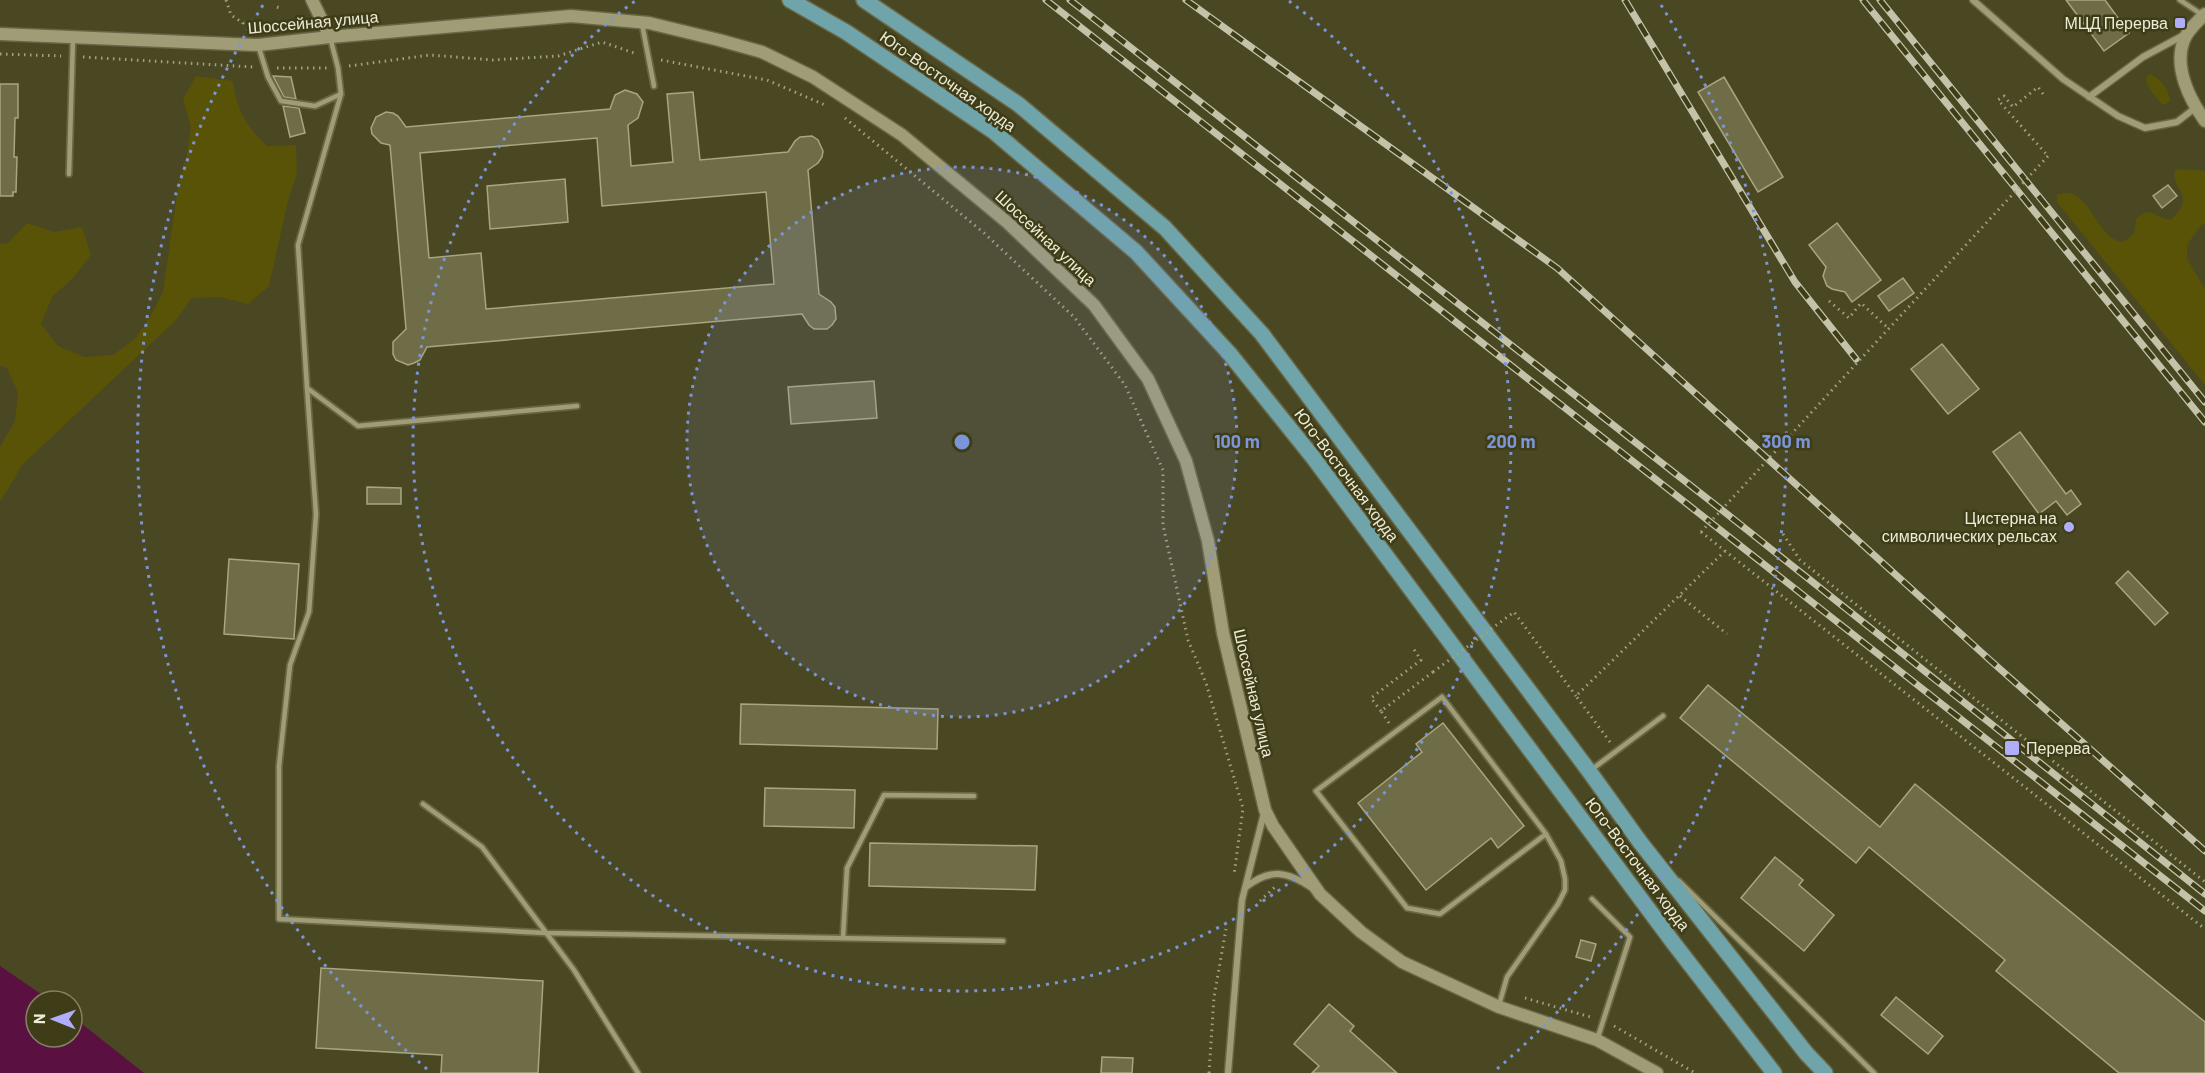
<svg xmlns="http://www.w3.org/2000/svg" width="2205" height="1073" font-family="Barlow,sans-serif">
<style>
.green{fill:#595308}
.water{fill:#5a1041}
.building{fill:#6f6d47;stroke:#a8a67e;stroke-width:1.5;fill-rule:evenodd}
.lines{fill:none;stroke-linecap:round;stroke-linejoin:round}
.service-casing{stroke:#696645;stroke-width:8}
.minor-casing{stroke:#696645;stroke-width:9}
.secondary-casing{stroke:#696645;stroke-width:15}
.primary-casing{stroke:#696645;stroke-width:18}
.path{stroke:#a4a286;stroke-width:3;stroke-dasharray:1.5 4.5;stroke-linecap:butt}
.service{stroke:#a09d76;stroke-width:4.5}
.minor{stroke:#a09d76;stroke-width:6}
.secondary{stroke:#a09d76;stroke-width:12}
.primary{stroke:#6fa5aa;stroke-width:15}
.rail-casing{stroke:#c4c3aa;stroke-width:7}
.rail{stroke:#3f3c18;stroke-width:4.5;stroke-dasharray:14;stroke-linecap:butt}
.path-bridge{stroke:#a4a286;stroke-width:3;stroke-dasharray:1.5 4.5;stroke-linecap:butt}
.ring{fill:none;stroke:#7b95d8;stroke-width:3;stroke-dasharray:3 6}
.poi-dot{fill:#b0aefa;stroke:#3f3c18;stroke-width:2}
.labels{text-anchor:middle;stroke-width:5;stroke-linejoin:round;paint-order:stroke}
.street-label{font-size:16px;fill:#edecd7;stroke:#3f3c18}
.poi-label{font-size:16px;fill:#edecd7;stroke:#3f3c18;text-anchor:end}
.centre{fill:#7b95d8;stroke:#3f3c18;stroke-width:3}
.ring-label{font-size:18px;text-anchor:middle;font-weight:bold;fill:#7b95d8;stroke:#3f3c18;stroke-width:5;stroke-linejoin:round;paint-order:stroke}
</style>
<rect width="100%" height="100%" fill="#4a4723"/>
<!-- green -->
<g class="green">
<path d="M2151,74C2161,80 2168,88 2170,100L2167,104H2162C2156,97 2145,86 2146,77Z"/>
<path d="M196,76L233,81C238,113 245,124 267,146L296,145L297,173L288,201L269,286L248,304L220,297L192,298L176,320L23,464L0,502V447L15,421L18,393L7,368L0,365V244L8,243L27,223L54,232L82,227L91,255L73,278L52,297L41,324L58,346L84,357L113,355L136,338L151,315L163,292L179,181L187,155L191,127L183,99Z"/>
<path d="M2183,169L2205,171V223L2201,225L2187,245V258L2205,290V385L2057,202V195C2090,182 2094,239 2123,242L2134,234L2136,219C2152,204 2155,219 2171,220C2198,192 2170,192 2175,170Z"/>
</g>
<!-- water -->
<path class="water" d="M0,966L51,1001H36V1037H72V1016L144,1073H0Z"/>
<!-- building -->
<g class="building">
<path d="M2066,0H2105L2129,33L2104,51Z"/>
<path d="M273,76L291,77L296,99L284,97Z"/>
<path d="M1724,77L1783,177L1758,192L1698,92Z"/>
<path d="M0,84H18V118H15L14,157H17L16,192H13V196H0Z"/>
<path d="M625,90L637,94L643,102L638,118L628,125L631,166L673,162L667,94L693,92L700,160L788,152L795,141L800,137L812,136L818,140L823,151L822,157L818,163L808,170L819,294L831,302L835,307L836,319L832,325L827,329H814L809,325L802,314L427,347L420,360L414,363L408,365L396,360L393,354V342L406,329L390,145L381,143L372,134L371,128L376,117L386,112L393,113L398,116L406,127L610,109L615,95ZM597,138L602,206L766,192L774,284L486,309L481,253L429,258L420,153Z"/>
<path d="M283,106L299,108L305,133L290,137Z"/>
<path d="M565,179L568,222L490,229L487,186Z"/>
<path d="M2168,185L2177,196L2162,208L2153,196Z"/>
<path d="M1837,223L1881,280L1852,302L1845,292L1832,289L1827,286L1823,276L1826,267L1809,245Z"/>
<path d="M1903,278L1914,293L1889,311L1878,296Z"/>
<path d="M1942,344L1979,389L1948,414L1911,369Z"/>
<path d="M874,381L877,418L791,424L788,387Z"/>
<path d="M2020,432L2066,494L2071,490L2081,504L2067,515L2056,501L2039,514L1993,452Z"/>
<path d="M367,487L401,488V504H367Z"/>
<path d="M229,559L299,564L294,639L224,634Z"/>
<path d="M2128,571L2168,613L2155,625L2116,583Z"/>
<path d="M1708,685L1880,827L1915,784L2205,1022V1073H2119L1996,971L2005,960L1869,847L1856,863L1680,718Z"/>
<path d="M741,704L938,709L937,749L740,744Z"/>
<path d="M1443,723L1524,826L1498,848L1491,838L1426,890L1358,803L1422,752L1416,744Z"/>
<path d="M765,788L855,790L854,828L764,826Z"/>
<path d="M870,843L1037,846L1035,890L869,886Z"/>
<path d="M1775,857L1803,880L1799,885L1834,915L1804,951L1741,898Z"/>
<path d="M1581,940L1596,944L1591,961L1576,957Z"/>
<path d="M321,968L543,981L538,1073H441L442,1055L316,1048Z"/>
<path d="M1896,997L1943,1036L1928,1054L1881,1015Z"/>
<path d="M1329,1004L1354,1026L1350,1031L1397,1073H1312L1319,1066L1294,1044Z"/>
<path d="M1102,1057L1133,1058L1132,1073H1101Z"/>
</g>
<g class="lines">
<defs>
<g id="service">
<path d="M2180,0L2201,14"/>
<path d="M642,24L654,86"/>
<path d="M330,37L338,68L341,94L298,245L307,388L358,426L577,406"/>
<path d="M259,48L268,77L281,101L315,106L341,94"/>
<path d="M69,174L73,38"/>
<path d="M307,388L316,514L309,612L290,665L279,766V919L546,933L1003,941"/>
<path d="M1591,770L1663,716"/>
<path d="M423,804L482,847L574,970L638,1073"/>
<path d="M1679,881L1874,1073"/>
<path d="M1592,899L1630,937L1597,1040"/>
<path d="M843,938L847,868L884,795L974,796"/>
<path d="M1499,1005L1507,977L1558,904L1565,890V879L1561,861L1546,834L1442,697L1316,791L1407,908L1440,914L1546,834"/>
</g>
<g id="minor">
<path d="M1973,0L2063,79L2118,116L2145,128L2177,122L2195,108"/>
<path d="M2089,97L2143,57L2184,35"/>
<path d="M1246,887C1270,868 1287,871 1312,888"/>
<path d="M1228,1073L1242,900L1264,813"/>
</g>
<g id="secondary">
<path d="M312,0L330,37"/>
<path d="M2205,14C2198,21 2187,31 2184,40C2173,67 2190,100 2205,121"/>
<path d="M0,34L258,45L330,37L571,16L649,23L719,40L762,52L813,77L902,135L1008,223L1094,305L1148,379L1186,461L1208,541L1223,633L1265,810L1273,826L1320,894L1361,932L1402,962L1499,1007L1597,1040L1657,1073"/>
</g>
<g id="primary">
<path d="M790,0L846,32L993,131L1136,252L1229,353L1312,456L1672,941L1774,1073"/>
<path d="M864,0L1018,104L1165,228L1262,334L1589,771L1640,842L1806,1053L1825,1073"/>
</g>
</defs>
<!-- service casing -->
<use href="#service" class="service-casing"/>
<!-- minor casing -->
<use href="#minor" class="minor-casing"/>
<!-- secondary casing -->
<use href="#secondary" class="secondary-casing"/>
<!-- primary casing -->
<use href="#primary" class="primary-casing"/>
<!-- path -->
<g class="path">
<path d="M226,0L231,15L243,23L242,28"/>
<path d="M277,7L280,8"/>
<path d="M0,54L61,56"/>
<path d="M83,57L253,67"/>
<path d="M661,60L767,80L825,105"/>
<path d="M349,66L430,55L493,60L558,56L602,42L637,54"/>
<path d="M277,68H328"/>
<path d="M2043,94L2038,87L2013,107L2004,96L1998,100L2048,156"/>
<path d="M845,118L984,233L1074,317L1125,385L1163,470V525L1188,640L1206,683L1243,808L1234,875"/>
<path d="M1829,301L1849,318L1861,303L1889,329"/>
<path d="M1701,532L2205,929"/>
<path d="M1783,534L1800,560L2205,882"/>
<path d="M1680,596L1727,634"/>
<path d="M1381,711L1371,698L1421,660L1413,648"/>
<path d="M1389,723L1381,711L1433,672"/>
<path d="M1610,742L1576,696L1725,551"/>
<path d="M1260,901L1276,886"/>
<path d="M1525,998L1594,1018"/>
<path d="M1614,1026L1695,1073"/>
<path d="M1209,1073L1214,997L1226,929"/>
</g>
<!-- service -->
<use href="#service" class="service"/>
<!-- minor -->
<use href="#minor" class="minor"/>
<!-- secondary -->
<use href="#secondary" class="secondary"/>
<!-- primary -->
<use href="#primary" class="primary"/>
<defs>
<g id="rail">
<path d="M1046,0L2205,911"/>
<path d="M1070,0L1727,514L2205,894"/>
<path d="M1186,0L1557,268L1991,661L2205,851"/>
<path d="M1625,0L1795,282L1856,359"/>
<path d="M1863,0L2205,422"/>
<path d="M1880,0L2205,402"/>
</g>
</defs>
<!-- rail casing -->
<use href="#rail" class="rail-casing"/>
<!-- rail -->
<use href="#rail" class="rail"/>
<!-- path-bridge -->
<g class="path-bridge">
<path d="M1701,532L2048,156"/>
<path d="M1433,672L1514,612L1576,696"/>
</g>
</g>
<!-- distance rings -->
<circle cx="962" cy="442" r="275" fill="#7b95d8" fill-opacity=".12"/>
<g class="ring">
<circle cx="962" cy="442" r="275"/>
<path d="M1289 1A549 549 0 1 1 635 1"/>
<path d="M427 1069A824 824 0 0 1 263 5M1661 5A824 824 0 0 1 1497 1069"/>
</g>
<!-- markers -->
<g class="poi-dot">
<rect x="2174" y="17" width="12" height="12" rx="3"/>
<circle cx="2069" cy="527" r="6"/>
<rect x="2004" y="740" width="16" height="16" rx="3"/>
</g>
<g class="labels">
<!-- street labels -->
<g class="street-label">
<text transform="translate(313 22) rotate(-5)" y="6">Шоссейная улица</text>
<text transform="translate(948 81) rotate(35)" y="6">Юго-Восточная хорда</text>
<text transform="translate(1046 238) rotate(43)" y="6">Шоссейная улица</text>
<text transform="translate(1347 475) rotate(53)" y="6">Юго-Восточная хорда</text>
<text transform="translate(1254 693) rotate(77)" y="6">Шоссейная улица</text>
<text transform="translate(1638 864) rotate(53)" y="6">Юго-Восточная хорда</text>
</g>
<!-- poi labels -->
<g class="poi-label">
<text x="2168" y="29">МЦД Перерва</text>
<text x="2057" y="524">Цистерна на<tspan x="2057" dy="18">символических рельсах</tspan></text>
<text x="2026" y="754" text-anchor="start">Перерва</text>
</g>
</g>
<circle cx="962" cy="442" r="9" class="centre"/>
<g class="ring-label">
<text x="1237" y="448">100 m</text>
<text x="1511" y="448">200 m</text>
<text x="1786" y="448">300 m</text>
</g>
<!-- north arrow -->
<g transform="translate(54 1019) rotate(271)"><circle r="28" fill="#3f3c18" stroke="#858264" stroke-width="1.5"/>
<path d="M0-4.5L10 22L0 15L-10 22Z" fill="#b0aefa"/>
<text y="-9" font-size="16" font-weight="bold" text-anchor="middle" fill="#edecd7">N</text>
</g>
</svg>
